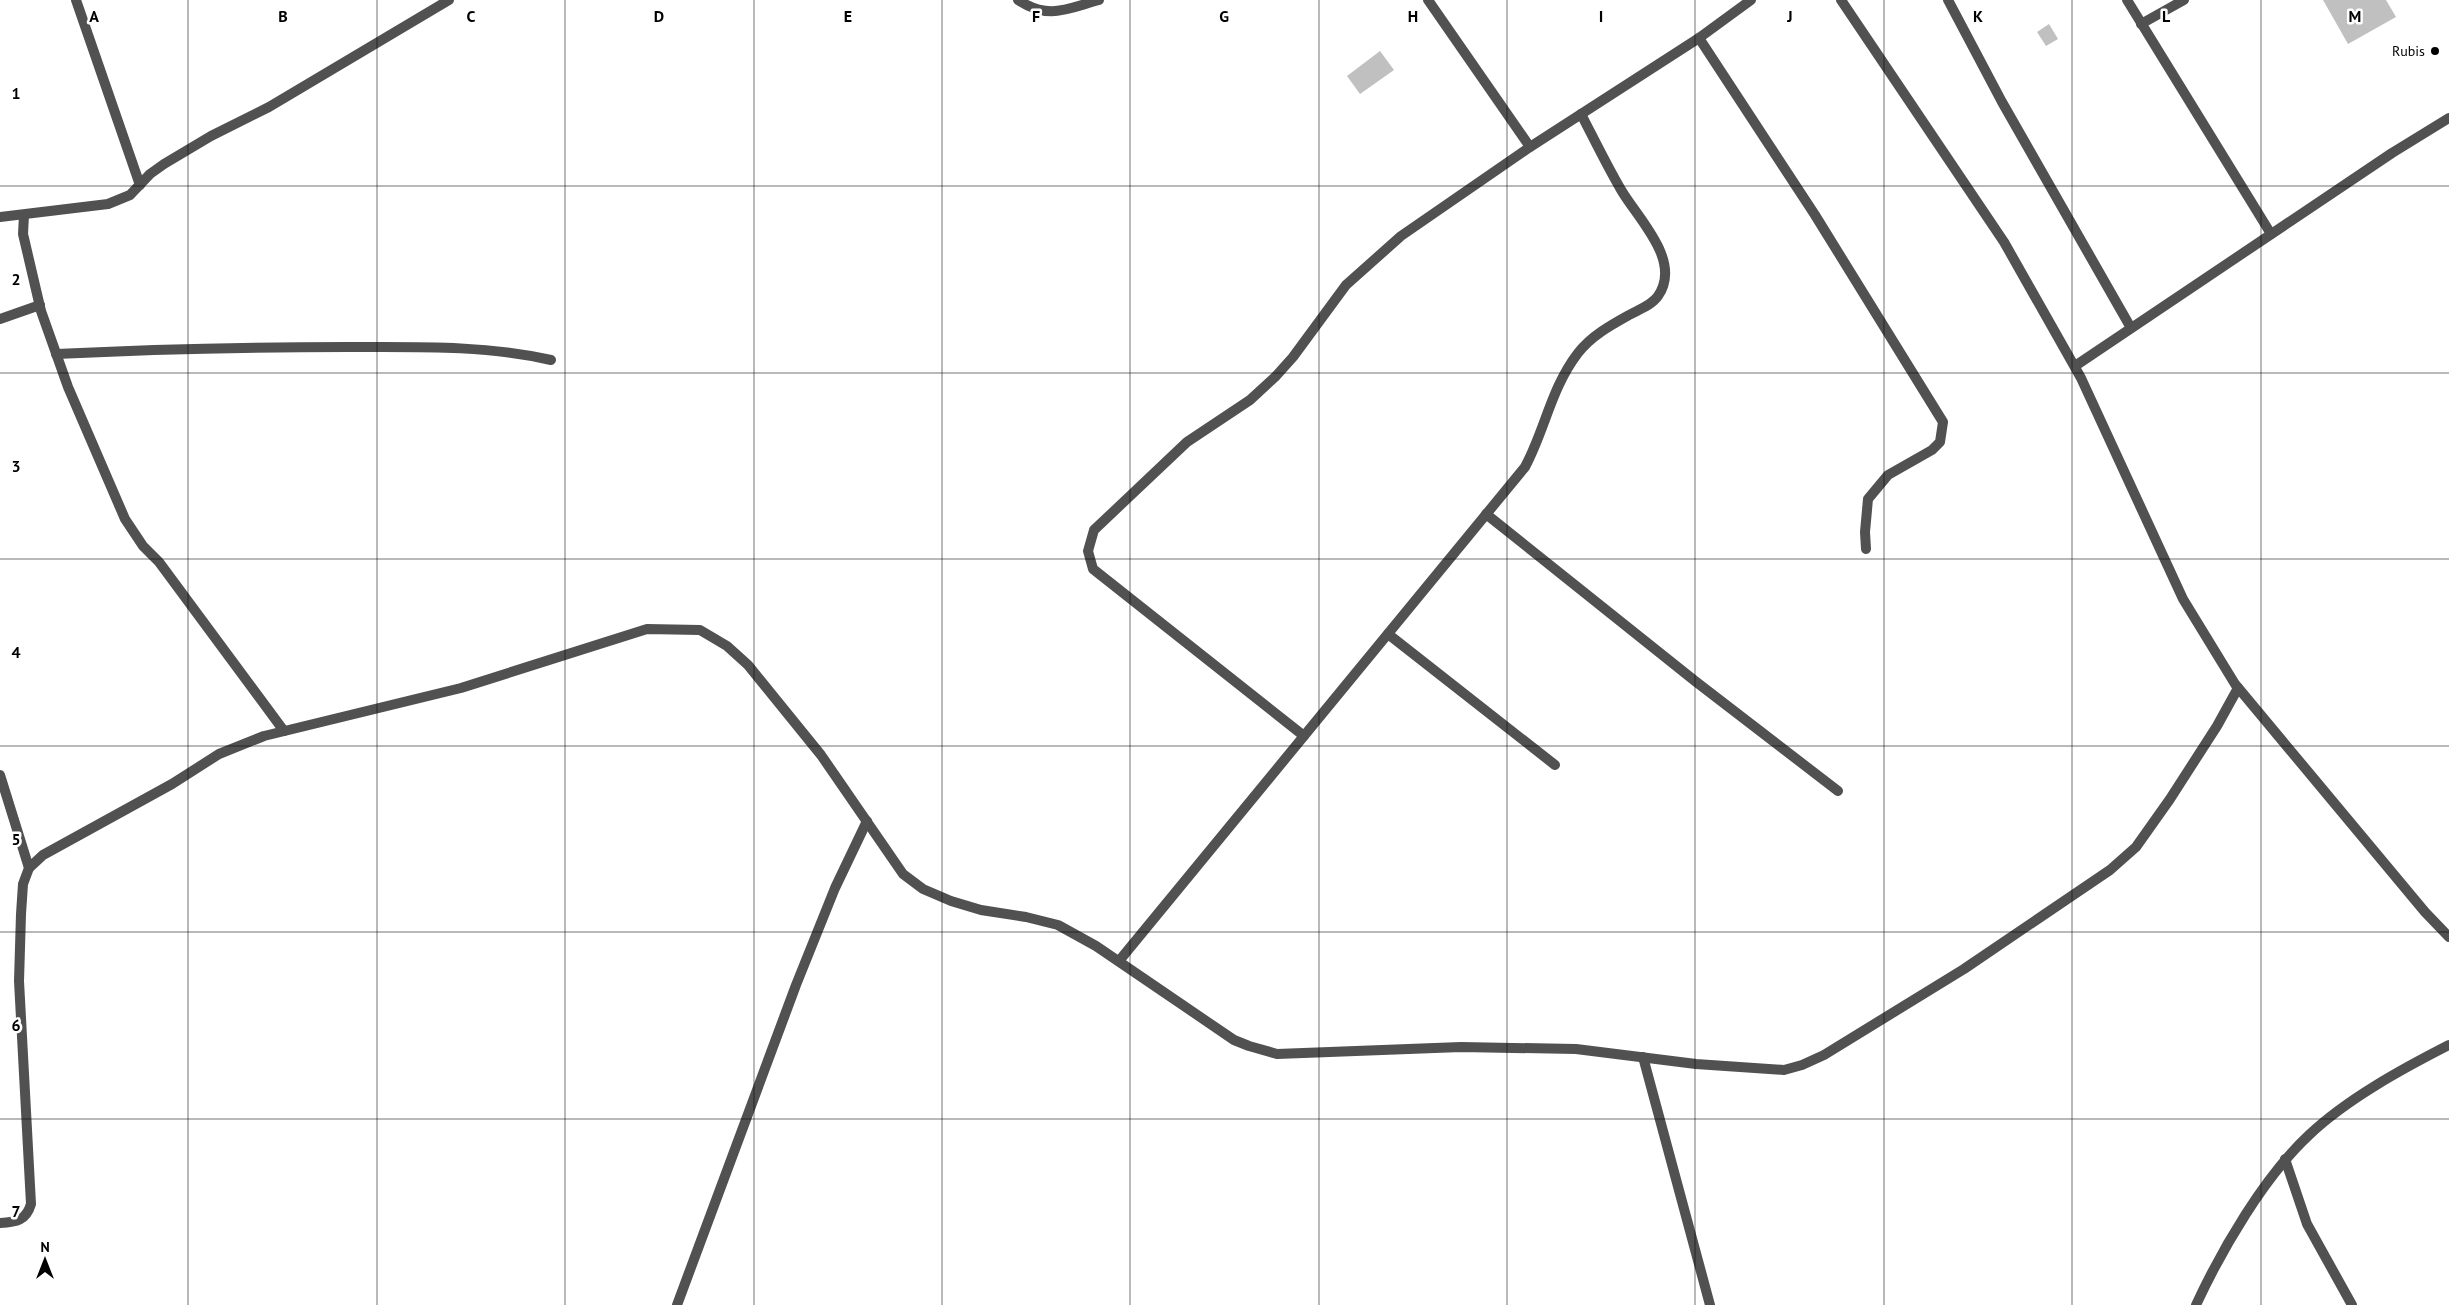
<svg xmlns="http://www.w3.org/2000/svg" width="2449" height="1305" font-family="'PT Sans',sans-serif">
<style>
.building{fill:#c0c0c0}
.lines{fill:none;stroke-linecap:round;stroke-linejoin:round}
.minor{stroke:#515151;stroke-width:10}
.tertiary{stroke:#515151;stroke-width:10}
.grid{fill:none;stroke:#000;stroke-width:1;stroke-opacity:0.55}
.poi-dot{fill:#000;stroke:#fff;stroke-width:2}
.labels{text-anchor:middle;stroke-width:5;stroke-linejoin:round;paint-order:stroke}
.poi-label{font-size:14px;fill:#000;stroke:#fff;text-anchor:end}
.grid-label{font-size:16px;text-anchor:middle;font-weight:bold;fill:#000;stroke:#fff;stroke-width:5;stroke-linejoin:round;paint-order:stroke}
</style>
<rect width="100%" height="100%" fill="#fff"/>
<!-- building -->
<g class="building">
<path d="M2323,0H2386L2396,17L2348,44Z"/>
<path d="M2049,24L2058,39L2046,46L2037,32Z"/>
<path d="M1380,51L1394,70L1360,94L1347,76Z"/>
</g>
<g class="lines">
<!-- minor -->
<g class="minor">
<path d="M76,0L140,185"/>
<path d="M1018,0C1049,20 1066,9 1099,0"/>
<path d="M1428,0L1530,147"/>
<path d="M1841,0L2004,242L2081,378L2183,599L2235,684L2425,912L2449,937"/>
<path d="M1948,0L2002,102L2131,328"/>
<path d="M2127,0L2271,234"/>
<path d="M2141,24L2184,0"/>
<path d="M1699,38L1815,215L1943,422L1940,442L1932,450L1888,475L1868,499L1865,532L1866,549"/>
<path d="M24,215L23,234L41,311L68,387L125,519L143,546L159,562L284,731"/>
<path d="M0,217L108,204L130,195L150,174L164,164L211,136L269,107L449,0"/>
<path d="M0,319L40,305"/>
<path d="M56,354C154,349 250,347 348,347C416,347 484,345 551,360"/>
<path d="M2075,366L2392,153L2449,118"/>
<path d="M1486,514L1695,681L1838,791"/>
<path d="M1388,634L1555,765"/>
<path d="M1304,736L1093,569L1088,551L1094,530L1187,442L1250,400L1276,376L1293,357L1346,285L1401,236L1530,147L1699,38L1751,0"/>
<path d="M0,775L29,868"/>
<path d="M1119,961L1525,467C1545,430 1551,388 1578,353C1591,336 1611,325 1629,315C1638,310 1652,305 1658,296C1683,260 1636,217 1620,188C1606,164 1594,139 1581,114"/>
<path d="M1643,1057L1710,1305"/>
<path d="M2285,1159L2307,1224L2352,1305"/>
<path d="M0,1223C16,1222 26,1221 31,1204L19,981L21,914L23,884L29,868L43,855L172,784L219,754L264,736L461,688L647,629L700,630L727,646L748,665L821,755L903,874L923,889L951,901L981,910L1026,917L1058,925L1096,946L1234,1040L1249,1046L1277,1054L1461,1047L1576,1049L1696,1064L1784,1070L1802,1065L1824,1055L1964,969L2110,870L2136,847L2170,799L2217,726L2238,688"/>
<path d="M677,1305L796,985L835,888L867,821"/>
</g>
<!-- tertiary -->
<path class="tertiary" d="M2196,1305C2222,1249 2264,1177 2309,1135C2347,1099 2402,1069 2449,1045"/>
</g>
<!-- grid -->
<path class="grid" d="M188,0V1305M377,0V1305M565,0V1305M754,0V1305M942,0V1305M1130,0V1305M1319,0V1305M1507,0V1305M1695,0V1305M1884,0V1305M2072,0V1305M2261,0V1305M0,186H2449M0,373H2449M0,559H2449M0,746H2449M0,932H2449M0,1119H2449"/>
<!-- markers -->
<circle class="poi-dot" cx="2435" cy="51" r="5"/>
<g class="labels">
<!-- poi labels -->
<g class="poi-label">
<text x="2425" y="56">Rubis</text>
</g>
</g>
<g class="grid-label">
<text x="94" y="22">A</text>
<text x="283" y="22">B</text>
<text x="471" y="22">C</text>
<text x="659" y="22">D</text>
<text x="848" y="22">E</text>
<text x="1036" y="22">F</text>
<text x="1224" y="22">G</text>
<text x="1413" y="22">H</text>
<text x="1601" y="22">I</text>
<text x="1790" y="22">J</text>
<text x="1978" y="22">K</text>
<text x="2166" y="22">L</text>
<text x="2355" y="22">M</text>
<text x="16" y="99">1</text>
<text x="16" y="285">2</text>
<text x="16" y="472">3</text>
<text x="16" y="658">4</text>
<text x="16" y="845">5</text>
<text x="16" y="1031">6</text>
<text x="16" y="1217">7</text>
</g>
<!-- north arrow -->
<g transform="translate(45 1260)" stroke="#ffffff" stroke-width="4" paint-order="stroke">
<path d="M0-4L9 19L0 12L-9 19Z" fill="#000000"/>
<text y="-8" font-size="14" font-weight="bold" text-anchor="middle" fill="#000000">N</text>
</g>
</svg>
